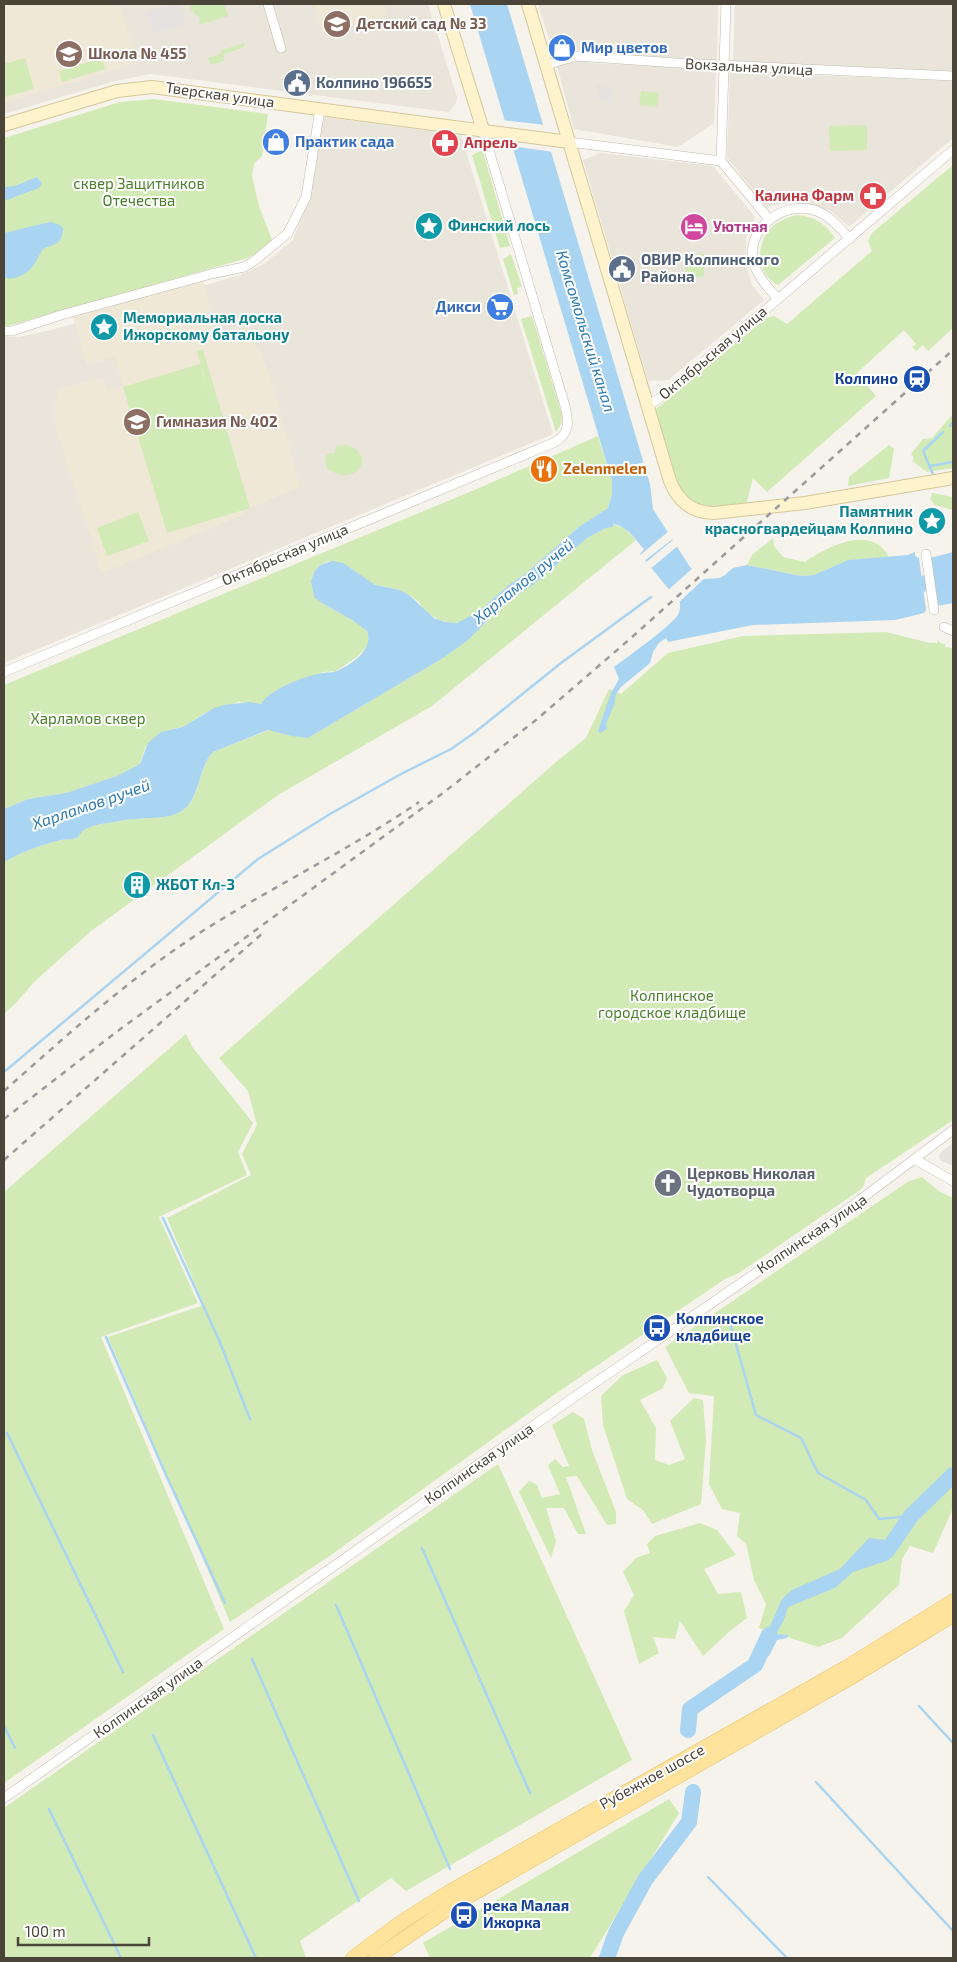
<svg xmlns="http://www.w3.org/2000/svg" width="957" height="1962" font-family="'Exo 2',sans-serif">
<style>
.residential{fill:#eae5da}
.industrial{fill:#e6e2dd}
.education{fill:#efe8d6}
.green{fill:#d2eab5}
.parking{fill:#e5e3e0}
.water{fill:#a9d4f2}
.pier{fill:#f6f3ec}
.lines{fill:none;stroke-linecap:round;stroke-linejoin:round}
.stream{stroke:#a9d4f2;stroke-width:2.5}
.river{stroke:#a9d4f2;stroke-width:16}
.street-casing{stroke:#c2bbae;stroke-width:10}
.secondary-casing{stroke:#d6c79b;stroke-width:14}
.primary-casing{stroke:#e6c16a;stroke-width:15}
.street{stroke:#fff;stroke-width:9}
.secondary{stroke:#fff3cd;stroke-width:12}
.primary{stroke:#ffe39c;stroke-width:14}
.rail{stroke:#9a9a9a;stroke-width:2.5;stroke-dasharray:6 6;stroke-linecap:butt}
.labels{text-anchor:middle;stroke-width:4;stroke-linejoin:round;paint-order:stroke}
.education-label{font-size:15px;font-weight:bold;fill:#785e54;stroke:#fff;text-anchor:start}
.shop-label{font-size:15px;font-weight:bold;fill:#366cbe;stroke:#fff;text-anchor:start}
.street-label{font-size:15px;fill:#4b4439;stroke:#fff}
.service-label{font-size:15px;font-weight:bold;fill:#4e5e75;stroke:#fff;text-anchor:start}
.health-label{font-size:15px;font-weight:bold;fill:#be3a42;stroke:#fff;text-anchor:start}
.park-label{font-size:15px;fill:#4a7f2a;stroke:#fff}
.culture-label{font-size:15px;font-weight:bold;fill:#0d838f;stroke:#fff;text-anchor:start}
.hotel-label{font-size:15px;font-weight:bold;fill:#b23c85;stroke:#fff;text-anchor:start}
.transit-label{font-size:15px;font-weight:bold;fill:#164399;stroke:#fff;text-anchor:start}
.food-label{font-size:15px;font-weight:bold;fill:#c56008;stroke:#fff;text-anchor:start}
.worship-label{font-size:15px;font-weight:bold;fill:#5b616d;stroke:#fff;text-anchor:start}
.water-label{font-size:16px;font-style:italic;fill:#2e7ab2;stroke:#fff}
</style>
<rect width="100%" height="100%" fill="#f6f3ec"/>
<!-- residential -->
<g class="residential">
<path d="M4,4H428L457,97L456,103L449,112L150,74L111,82L4,114Z"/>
<path d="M538,4H718L717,60L587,53L574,49L554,55Z"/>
<path d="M735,4H953V72L733,61Z"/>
<path d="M581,59L589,63L716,69L714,123L678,147L574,129L557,66Z"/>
<path d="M730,72L953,81V138L849,227L830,210L797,201L766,207L727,157Z"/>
<path d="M323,117L461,135L553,434L4,663V336L20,337L55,329L240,275L264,264L293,240L309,197Z"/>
<path d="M601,153L713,166L755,217L746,238V265L752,285L764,300L668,380L648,381L583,160Z"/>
</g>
<!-- industrial -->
<path class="industrial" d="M953,1143V1166L942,1161L939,1158L940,1153Z"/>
<!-- education -->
<g class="education">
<path d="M4,4H120L137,63L4,103Z"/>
<path d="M314,4H384L388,15L322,33Z"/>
<path d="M203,280L218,343L247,335L259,350L273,384L300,487L250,508L203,350L197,352L246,514L102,573L57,432L54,411L58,389L103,378L108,390L123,386L115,357L87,365L73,317Z"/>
</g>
<!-- green -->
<g class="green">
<path d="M193,4H224L228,16L199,25L200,18L191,10L190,7Z"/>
<path d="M245,43L243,48L223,54L224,61L211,65L208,58L220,54L222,50Z"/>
<path d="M25,58L34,89L4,97V64Z"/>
<path d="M102,58L105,69L62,82L59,71Z"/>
<path d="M641,91L659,93L657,107L639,105Z"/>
<path d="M154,99L268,114L262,156L254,164L252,176L259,206L272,240L254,255L244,259L4,327V138L120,102Z"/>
<path d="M867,125V150L830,151L829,126Z"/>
<path d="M481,151L483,152L510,246L500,248L472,155Z"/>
<path d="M953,165V328L928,351L923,345L916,351L912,347L916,344L904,330L857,373L876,396L767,492L753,478L746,505C718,507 693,513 678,484L655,410L766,318L774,316L787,324L872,251L868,241L872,233Z"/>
<path d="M798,215C815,217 826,224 835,238L778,285C756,274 755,242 772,227C780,220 788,217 798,215Z"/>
<path d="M511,254L522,287L517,288L518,294L514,295L503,259Z"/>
<path d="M704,254V276L686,278L685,255Z"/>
<path d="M532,316L562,415L561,424L556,432L521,319Z"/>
<path d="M203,350L250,508L167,533L123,387L200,364L213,407L197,351Z"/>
<path d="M953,414V468L927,472L912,461L914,458L911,454L923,439L932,438Z"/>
<path d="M598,436L613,485L612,494L608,508L580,526L525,574L510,584L478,612L462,622L452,623L439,620L425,611L419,602L409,595L400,590L375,585L329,561L320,565L314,572L311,581L314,597L320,602L352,620L367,631L369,641L367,647L357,657L336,671L323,672L261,704L239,702L205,713L183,727L161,732L145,748L140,764L117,776L66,793L28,799L4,809V685L472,491Z"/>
<path d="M346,445C379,453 355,491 327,468L325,457L329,453H335L336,446Z"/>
<path d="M889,445L894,449L889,478L848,486L849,477Z"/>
<path d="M932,493L953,497V510L935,505L930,499Z"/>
<path d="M138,512L149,541L107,556L97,528Z"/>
<path d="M612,524L624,528L636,540L432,706L278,795L91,931L34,982L16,1003L4,1014V862C22,852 40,845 61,840C65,839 72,840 76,838C79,837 81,832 84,830C95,823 113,823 125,820C142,817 163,820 178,813C202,803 197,768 213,752L269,730L308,738L443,658L488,621L505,603L533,585L587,538L606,528L612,527Z"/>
<path d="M773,538L774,546L783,557L805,562C829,546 871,524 889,557L848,560L814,575L801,576L747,565L752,555Z"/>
<path d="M886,632L930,643H937L938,640L940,643L945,644V647L953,648V1120L866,1178L863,1187L860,1190L739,1273L725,1279L558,1392L331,1555L230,1622L108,1337L204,1305L167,1218L251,1175L242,1154L257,1125L248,1091L219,1058L556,762L586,738L609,689L621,694L668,653L743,636Z"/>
<path d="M186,1034L193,1048L253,1123L238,1152L247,1175L159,1217L198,1303L101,1337L224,1629L4,1783V1192Z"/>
<path d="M922,1177L940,1192L953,1198V1508L933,1553L910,1546L902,1559L899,1585L842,1638L818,1647L759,1628L766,1604L754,1580L746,1544L737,1536L740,1513L722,1509L709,1484L714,1396L689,1393L665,1347L909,1181Z"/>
<path d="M657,1360L667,1378L663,1388L640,1400L656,1428L655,1460L669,1465L685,1459L670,1421L694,1398L703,1400L706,1440L701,1504L652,1524L643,1510L627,1499L603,1425L601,1396L623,1375Z"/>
<path d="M573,1412L584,1419L592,1450L616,1512V1524L607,1525L577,1476L566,1477L586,1534H578L564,1508H546L556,1541L551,1558L519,1492L529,1481L537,1485L542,1498L560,1494L548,1465L555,1459L563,1467L569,1466L552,1425Z"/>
<path d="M498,1464L632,1760L406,1891L391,1878L300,1941L306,1958H4V1808Z"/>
<path d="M700,1523L717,1530L736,1555L704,1569L718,1594L741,1592L747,1618L730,1631L703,1656L680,1621L675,1639L653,1637L659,1653L639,1664L624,1611L634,1595L623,1572L636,1558L650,1553L647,1544L655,1536Z"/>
<path d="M669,1799L679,1813L590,1958H430L423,1943Z"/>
</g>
<!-- parking -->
<g class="parking">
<path d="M171,4H179L184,12L185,24L154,34L146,12Z"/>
<path d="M596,85L611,86L612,103L601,102Z"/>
</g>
<!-- water -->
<g class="water">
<path d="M470,4H507L650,484L653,509L690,567L705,579L720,578L725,575L733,568L747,565L801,576L814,575L848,560L908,555L915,552V556L919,558L926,610L924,613L895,620L753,625L668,642L666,638L659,643L653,652L650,663L621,687L616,694L614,705L606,724L607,729L600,733L598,731L611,693L619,679L614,667C631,654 665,631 678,615C680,611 680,607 680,603L640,554L644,549C635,539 627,526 613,524V527L606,528L587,538L533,585L505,603L468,640L443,658L308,738L292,736L268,730L213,752C197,768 201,803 178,813C163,820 142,817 125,820C113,823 95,823 84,830C81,832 79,837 76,838C72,840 65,839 61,840C40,845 22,852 4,862V809L28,799L66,793L117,776L140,764L148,743L161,732L183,727L214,708L224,705L249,702L261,704C270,689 305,676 322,673C327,672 332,673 337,671C352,664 374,650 367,631L352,620L320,602L314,597L311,581L314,572L320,565L332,561L343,563L375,585L400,590L409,595L434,618L445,622L457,623L478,612L510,584L525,574L580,526L608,508L612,494V481Z"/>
<path d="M37,177L42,183L39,188L4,201V187L15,186Z"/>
<path d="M50,222L58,224L63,228C63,242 56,245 44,248C39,254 37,261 33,266C27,274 13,282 4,277V233Z"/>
<path d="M953,552V603L937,606L930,558Z"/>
<path d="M892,1537L899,1543L898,1548L889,1560L853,1572L835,1588L788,1607L784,1620L776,1634L788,1635L787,1638L777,1640L769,1656H757L782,1599L792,1590L840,1569L869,1538L886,1540Z"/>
</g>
<!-- pier -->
<g class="pier">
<path d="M502,120L546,125L554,152L510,146Z"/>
<path d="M645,462L646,465L608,476L607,472Z"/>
<path d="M669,531L674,538L643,562L639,556Z"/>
<path d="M674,539L679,545L649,570L644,564Z"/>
<path d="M694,567L706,577L677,604L667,591Z"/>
</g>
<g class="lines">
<!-- stream -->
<g class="stream">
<path d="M950,426L953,422"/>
<path d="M930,466L953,462"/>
<path d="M933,474L923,451L943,432"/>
<path d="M4,1072L258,859L330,814L401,774L451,749L474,733L561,663L651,597"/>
<path d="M163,1218L219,1340L250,1419"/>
<path d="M728,1316L756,1415L801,1438L818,1473L866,1500L879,1519L911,1516"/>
<path d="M106,1337L166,1475L225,1603"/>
<path d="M7,1433L123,1672"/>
<path d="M422,1548L530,1793"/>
<path d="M336,1605L450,1869"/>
<path d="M252,1659L359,1901"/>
<path d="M919,1706L953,1743"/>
<path d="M4,1726L15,1748"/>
<path d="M153,1735L256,1958"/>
<path d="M816,1782L953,1931"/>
<path d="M49,1809L121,1958"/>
<path d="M708,1877L787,1958"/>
<path d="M608,1955L610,1958"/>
</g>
<!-- river -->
<g class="river">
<path d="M901,587L953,579"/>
<path d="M880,1554L887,1551L911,1516L953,1475"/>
<path d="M688,1730L690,1709L755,1665L769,1635"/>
<path d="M607,1958L616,1933L645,1880L689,1822L693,1792"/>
</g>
<defs>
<g id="street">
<path d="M268,4L281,48"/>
<path d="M726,4L721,161L769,219"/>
<path d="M546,65L576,56L677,63L953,76"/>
<path d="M569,142L721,161"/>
<path d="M778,299C769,289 758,277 754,264C744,231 780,203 810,209C827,212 839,227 850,239"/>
<path d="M4,331H12L61,315L211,274L244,267L254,261L288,233L306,197L320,109"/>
<path d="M648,406L671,390L953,150"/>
<path d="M926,554L934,610"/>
<path d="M944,627L953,631"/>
<path d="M4,672L553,443C570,435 569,422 565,406L483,130"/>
<path d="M916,1160L953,1181"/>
<path d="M4,1798L580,1393L829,1223L953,1130"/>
</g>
<g id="secondary">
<path d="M444,4L483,130"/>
<path d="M528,4L670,481C678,501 692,513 714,513L805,503L953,478"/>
<path d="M4,125L117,91L152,87L569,142"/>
</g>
<g id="primary">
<path d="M353,1958L403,1921L449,1892L847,1667L953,1601"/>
<path d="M376,1958L455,1904L850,1678L953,1615"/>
</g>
</defs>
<!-- street casing -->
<use href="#street" class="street-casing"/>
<!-- secondary casing -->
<use href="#secondary" class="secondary-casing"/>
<!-- primary casing -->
<use href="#primary" class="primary-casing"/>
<!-- street -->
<use href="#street" class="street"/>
<!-- secondary -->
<use href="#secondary" class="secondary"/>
<!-- primary -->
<use href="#primary" class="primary"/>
<!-- rail -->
<g class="rail">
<path d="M4,1091C67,1035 130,978 201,932C272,887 349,850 419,802"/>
<path d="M4,1119L115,1033L443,793L536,720L631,638L953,350"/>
<path d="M4,1160L264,932"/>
</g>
</g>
<!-- icons -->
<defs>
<symbol id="school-disc" viewBox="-11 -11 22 22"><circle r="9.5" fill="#8d6e63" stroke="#fff"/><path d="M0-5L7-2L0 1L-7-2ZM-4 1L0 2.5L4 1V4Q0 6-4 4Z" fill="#fff"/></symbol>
<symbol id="shop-disc" viewBox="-11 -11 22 22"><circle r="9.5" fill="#3f7fe0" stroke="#fff"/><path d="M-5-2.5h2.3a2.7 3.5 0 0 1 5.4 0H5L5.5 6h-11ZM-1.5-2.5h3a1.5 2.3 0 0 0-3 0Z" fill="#fff"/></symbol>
<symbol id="civic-disc" viewBox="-11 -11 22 22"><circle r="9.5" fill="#5c6f8a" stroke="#fff"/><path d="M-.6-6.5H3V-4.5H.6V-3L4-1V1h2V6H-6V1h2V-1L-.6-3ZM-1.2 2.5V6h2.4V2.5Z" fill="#fff"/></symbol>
<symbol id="pharmacy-disc" viewBox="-11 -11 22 22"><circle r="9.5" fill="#e0444e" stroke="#fff"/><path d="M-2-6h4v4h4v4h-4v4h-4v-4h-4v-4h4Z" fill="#fff"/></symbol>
<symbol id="sight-disc" viewBox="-11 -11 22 22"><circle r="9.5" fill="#0f9aa8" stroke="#fff"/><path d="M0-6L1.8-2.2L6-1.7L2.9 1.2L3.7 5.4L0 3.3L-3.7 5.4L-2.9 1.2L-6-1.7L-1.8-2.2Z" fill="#fff"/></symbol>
<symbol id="hotel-disc" viewBox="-11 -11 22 22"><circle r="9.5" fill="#d1479c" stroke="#fff"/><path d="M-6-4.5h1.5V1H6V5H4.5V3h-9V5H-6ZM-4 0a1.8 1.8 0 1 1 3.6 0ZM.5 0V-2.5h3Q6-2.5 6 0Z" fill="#fff"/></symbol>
<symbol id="supermarket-disc" viewBox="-11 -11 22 22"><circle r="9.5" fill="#3f7fe0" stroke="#fff"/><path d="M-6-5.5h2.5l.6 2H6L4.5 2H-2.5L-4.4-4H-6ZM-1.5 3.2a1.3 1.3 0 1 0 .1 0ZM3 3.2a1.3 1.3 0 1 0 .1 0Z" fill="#fff"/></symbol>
<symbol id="station-disc" viewBox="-11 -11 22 22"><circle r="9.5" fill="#1a4fb4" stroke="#fff"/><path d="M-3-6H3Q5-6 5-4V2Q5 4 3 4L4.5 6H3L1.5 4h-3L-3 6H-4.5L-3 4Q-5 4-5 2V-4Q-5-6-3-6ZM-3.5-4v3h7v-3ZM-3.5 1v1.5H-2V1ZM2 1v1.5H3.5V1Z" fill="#fff"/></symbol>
<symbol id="restaurant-disc" viewBox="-11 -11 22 22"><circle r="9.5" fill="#e8710a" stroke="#fff"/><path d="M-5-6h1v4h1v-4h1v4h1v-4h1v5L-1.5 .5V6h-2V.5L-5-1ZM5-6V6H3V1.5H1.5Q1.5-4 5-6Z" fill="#fff"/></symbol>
<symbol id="building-disc" viewBox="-11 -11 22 22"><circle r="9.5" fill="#0f9aa8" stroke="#fff"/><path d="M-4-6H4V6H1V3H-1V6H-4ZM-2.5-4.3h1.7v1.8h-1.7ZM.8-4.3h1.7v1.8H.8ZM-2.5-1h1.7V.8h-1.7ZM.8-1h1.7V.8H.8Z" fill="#fff"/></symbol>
<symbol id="church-disc" viewBox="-11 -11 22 22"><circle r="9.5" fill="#6b7280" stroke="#fff"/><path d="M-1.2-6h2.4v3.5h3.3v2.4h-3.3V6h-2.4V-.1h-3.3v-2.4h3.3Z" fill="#fff"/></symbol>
<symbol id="bus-disc" viewBox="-11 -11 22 22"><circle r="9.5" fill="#1a4fb4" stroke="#fff"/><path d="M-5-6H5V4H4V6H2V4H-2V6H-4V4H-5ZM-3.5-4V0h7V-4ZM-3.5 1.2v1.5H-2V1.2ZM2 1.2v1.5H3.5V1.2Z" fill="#fff"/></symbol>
</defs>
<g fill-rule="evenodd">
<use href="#school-disc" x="321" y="8" width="32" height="32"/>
<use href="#shop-disc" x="546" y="32" width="32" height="32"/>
<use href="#school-disc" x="53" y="38" width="32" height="32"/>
<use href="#civic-disc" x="281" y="67" width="32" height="32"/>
<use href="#shop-disc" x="260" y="126" width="32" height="32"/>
<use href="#pharmacy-disc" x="429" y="127" width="32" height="32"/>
<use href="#pharmacy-disc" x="857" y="180" width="32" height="32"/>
<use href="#sight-disc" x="413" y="210" width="32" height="32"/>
<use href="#hotel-disc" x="678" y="211" width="32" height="32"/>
<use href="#civic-disc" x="606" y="253" width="32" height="32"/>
<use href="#supermarket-disc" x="484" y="291" width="32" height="32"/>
<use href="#sight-disc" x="88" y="311" width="32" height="32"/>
<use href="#station-disc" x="901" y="363" width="32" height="32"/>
<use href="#school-disc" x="121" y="406" width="32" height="32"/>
<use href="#restaurant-disc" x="528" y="453" width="32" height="32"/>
<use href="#sight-disc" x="916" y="505" width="32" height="32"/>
<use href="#building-disc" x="121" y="869" width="32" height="32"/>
<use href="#church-disc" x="652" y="1167" width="32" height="32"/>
<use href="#bus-disc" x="641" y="1312" width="32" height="32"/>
<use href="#bus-disc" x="448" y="1899" width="32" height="32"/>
</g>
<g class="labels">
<!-- education labels -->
<g class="education-label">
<text x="356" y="29">Детский сад № 33</text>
<text x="88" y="59">Школа № 455</text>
<text x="156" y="427">Гимназия № 402</text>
</g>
<!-- shop labels -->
<g class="shop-label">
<text x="581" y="53">Мир цветов</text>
<text x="295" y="147">Практик сада</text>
<text x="481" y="312" text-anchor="end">Дикси</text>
</g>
<!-- street labels -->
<g class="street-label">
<text transform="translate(749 67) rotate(3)" y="5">Вокзальная улица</text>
<text transform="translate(220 95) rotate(8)" y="5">Тверская улица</text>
<text transform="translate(713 353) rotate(-40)" y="5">Октябрьская улица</text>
<text transform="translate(285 555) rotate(-23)" y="5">Октябрьская улица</text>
<text transform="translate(812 1234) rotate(-34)" y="5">Колпинская улица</text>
<text transform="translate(479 1464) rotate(-35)" y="5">Колпинская улица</text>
<text transform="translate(148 1698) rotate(-35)" y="5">Колпинская улица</text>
<text transform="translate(652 1777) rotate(-29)" y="5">Рубежное шоссе</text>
</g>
<!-- service labels -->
<g class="service-label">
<text x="316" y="88">Колпино 196655</text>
<text x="641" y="265">ОВИР Колпинского<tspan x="641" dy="17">Района</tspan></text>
</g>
<!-- health labels -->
<g class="health-label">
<text x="464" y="148">Апрель</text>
<text x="854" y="201" text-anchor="end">Калина Фарм</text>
</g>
<!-- park labels -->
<g class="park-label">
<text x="139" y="189">сквер Защитников<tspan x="139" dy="17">Отечества</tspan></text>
<text x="88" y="724">Харламов сквер</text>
<text x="672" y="1001">Колпинское<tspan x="672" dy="17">городское кладбище</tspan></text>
</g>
<!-- culture labels -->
<g class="culture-label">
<text x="448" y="231">Финский лось</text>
<text x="123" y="323">Мемориальная доска<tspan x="123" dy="17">Ижорскому батальону</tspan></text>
<text x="913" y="517" text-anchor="end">Памятник<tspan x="913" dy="17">красногвардейцам Колпино</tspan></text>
<text x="156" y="890">ЖБОТ Кл-3</text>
</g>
<!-- hotel labels -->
<g class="hotel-label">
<text x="713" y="232">Уютная</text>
</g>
<!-- transit labels -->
<g class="transit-label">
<text x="898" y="384" text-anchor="end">Колпино</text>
<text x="676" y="1324">Колпинское<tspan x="676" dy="17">кладбище</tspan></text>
<text x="483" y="1911">река Малая<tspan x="483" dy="17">Ижорка</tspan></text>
</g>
<!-- food labels -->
<g class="food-label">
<text x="563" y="474">Zelenmelen</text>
</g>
<!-- worship labels -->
<g class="worship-label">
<text x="687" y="1179">Церковь Николая<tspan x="687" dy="17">Чудотворца</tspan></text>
</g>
<!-- water labels -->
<g class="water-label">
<text transform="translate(586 331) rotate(73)" y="6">Комсомольский канал</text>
<text transform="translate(523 581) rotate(-39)" y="6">Харламов ручей</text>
<text transform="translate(91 804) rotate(-19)" y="6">Харламов ручей</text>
</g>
</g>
<!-- border -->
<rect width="957" height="1962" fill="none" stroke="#4b4439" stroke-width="10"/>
<!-- scale -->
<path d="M18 1937v8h131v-8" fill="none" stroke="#4b4439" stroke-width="2.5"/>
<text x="25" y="1937" font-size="15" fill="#4b4439" stroke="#ffffff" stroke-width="4" paint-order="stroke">100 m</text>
</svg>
